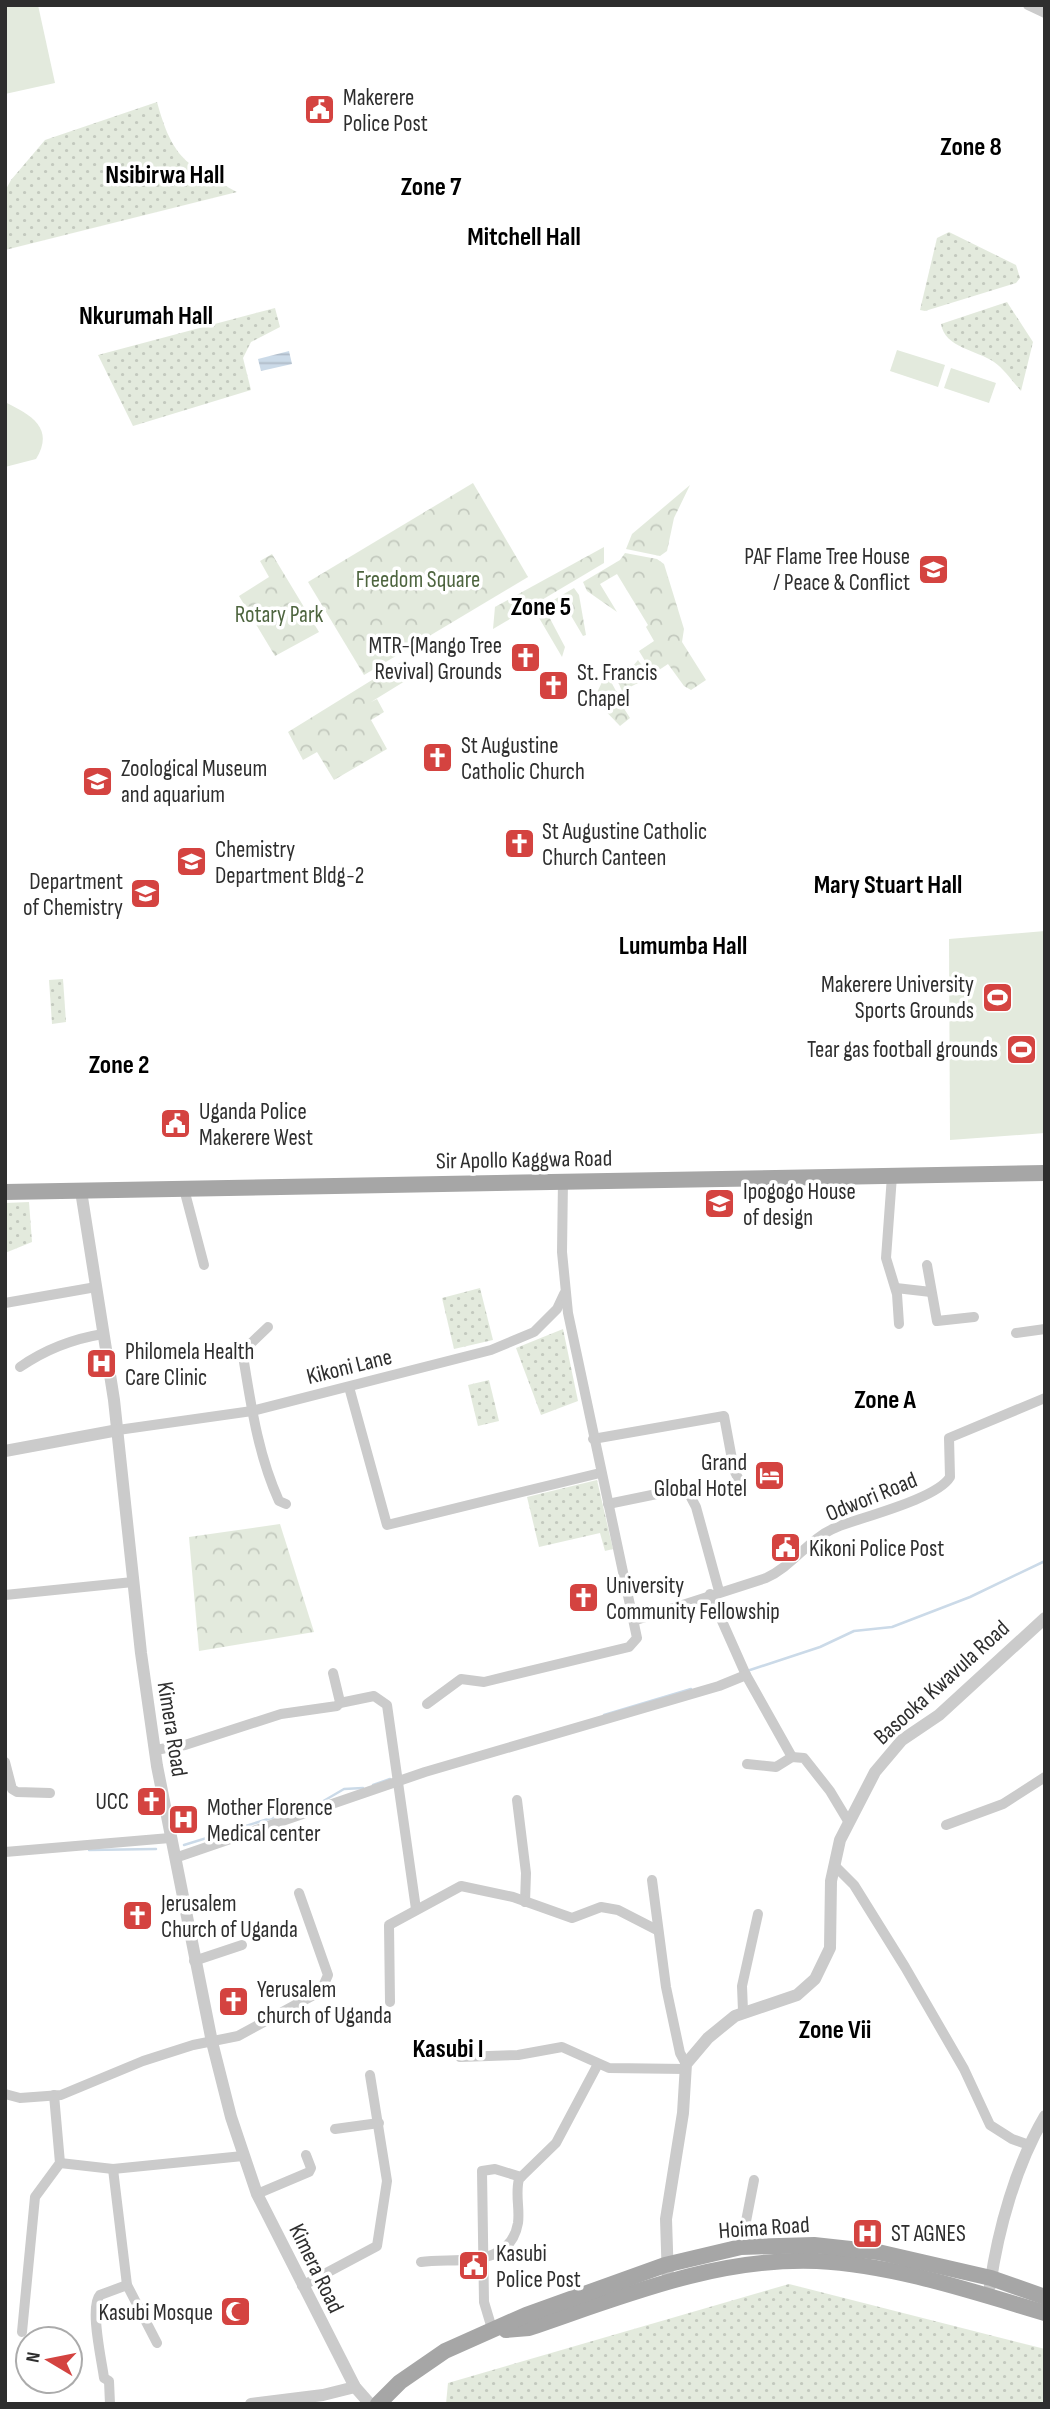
<svg xmlns="http://www.w3.org/2000/svg" width="1050" height="2409" font-family="'Sofia Sans Condensed',sans-serif">
<style>
.grass{fill:url(#grass-dots)}
.park{fill:url(#park-crowns)}
.garden{fill:#e3eadd}
.water{fill:url(#water-rules)}
.lines{fill:none;stroke-linecap:round;stroke-linejoin:round}
.stream{stroke:#cbdae8;stroke-width:2.5}
.minor{stroke:#cbcbcb;stroke-width:10}
.tertiary{stroke:#cbcbcb;stroke-width:12}
.primary{stroke:#a6a6a6;stroke-width:16}
.labels{text-anchor:middle;stroke-width:7;stroke-linejoin:round;paint-order:stroke}
.poi-label{font-size:23px;fill:#2e2e2e;stroke:#fff;text-anchor:start}
.park-label{font-size:23px;fill:#4e653f;stroke:#fff}
.street-label{font-size:23px;fill:#2e2e2e;stroke:#fff}
.quarter-label{font-size:26px;font-weight:bold;fill:#000;stroke:#fff}
</style>
<defs>
<pattern id="grass-dots" width="8" height="8" patternUnits="userSpaceOnUse" patternTransform="scale(1.75)"><rect width="8" height="8" fill="#e3eadd"/><path d="M2 2h.1M6 6h.1" fill="none" stroke="#c3c9be" stroke-width="1.8" stroke-linecap="round"/></pattern>
<pattern id="park-crowns" width="20" height="18" patternUnits="userSpaceOnUse" patternTransform="scale(1.75)"><rect width="20" height="18" fill="#e3eadd"/><path d="M2 6a3 3 0 1 1 6 0M12 15a3 3 0 1 1 6 0" fill="none" stroke="#c3c9be"/></pattern>
<pattern id="water-rules" width="6" height="5" patternUnits="userSpaceOnUse" patternTransform="scale(1.75)"><rect width="6" height="5" fill="#cbdae8"/><path d="M0 2.5h6" fill="none" stroke="#afbbc7"/></pattern>
</defs>
<rect width="100%" height="100%" fill="#fff"/>
<!-- grass -->
<g class="grass">
<path d="M157,102C173,160 186,164 237,192L5,250V191L11,180L45,140Z"/>
<path d="M949,232L1016,265L1020,278L1016,283L925,311L920,310L937,238Z"/>
<path d="M1007,302L1033,342L1021,391C1013,382 1004,369 994,362C977,350 945,348 941,324Z"/>
<path d="M275,308L280,327L251,342L243,358L251,390L133,426L98,355Z"/>
<path d="M63,979L66,1022L52,1024L49,980Z"/>
<path d="M29,1202L32,1242L5,1253V1203Z"/>
<path d="M480,1288L493,1340L454,1349L442,1298Z"/>
<path d="M563,1329L578,1401L541,1415L516,1348Z"/>
<path d="M489,1380L499,1421L478,1426L468,1385Z"/>
<path d="M597,1480L613,1549L605,1551L600,1533L539,1547L527,1497Z"/>
<path d="M789,2284L1045,2349V2404H446L448,2383Z"/>
</g>
<!-- park -->
<g class="park">
<path d="M473,483L528,577L364,675L308,582Z"/>
<path d="M690,485L674,518L667,551L660,556L626,549L632,534Z"/>
<path d="M604,547V563L493,629L495,607Z"/>
<path d="M625,553L657,559L664,564L684,629L682,642L706,680L691,690L684,686L668,664L653,674L639,651L654,641L646,627L648,625L617,574L600,584L617,612L587,591L583,582L620,560Z"/>
<path d="M272,554L319,632L275,656L239,596L269,577L260,561Z"/>
<path d="M574,588L579,595L586,635L583,636L563,602L546,611L565,647L562,657L535,611Z"/>
<path d="M406,659L407,665L423,670L371,702L377,699L384,712L371,720L387,749L334,780L317,752L303,760L288,732Z"/>
<path d="M638,660L650,677L622,691L615,675L628,672Z"/>
<path d="M609,678L616,691L625,697L623,707L630,718L620,726L594,699L602,682Z"/>
<path d="M280,1524L314,1632L199,1651L189,1537Z"/>
</g>
<!-- garden -->
<g class="garden">
<path d="M5,5H38L55,83L5,94Z"/>
<path d="M897,350L945,365L938,387L890,371Z"/>
<path d="M951,368L996,383L989,403L944,388Z"/>
<path d="M5,402C31,415 55,428 36,459L5,467Z"/>
<path d="M1045,931V1133L950,1140L949,939Z"/>
</g>
<!-- water -->
<path class="water" d="M289,351L292,364L261,371L258,359Z"/>
<g class="lines">
<!-- stream -->
<g class="stream">
<path d="M747,1671L820,1647L854,1631L892,1627L970,1597L1045,1561"/>
<path d="M604,1715L691,1689"/>
<path d="M373,1785L390,1779"/>
<path d="M184,1845L320,1803L344,1789L363,1788"/>
<path d="M89,1850L156,1849"/>
</g>
<!-- minor -->
<g class="minor">
<path d="M1028,5L1045,13"/>
<path d="M892,1176L886,1258L897,1294L899,1324"/>
<path d="M184,1189L204,1265"/>
<path d="M927,1265L937,1321L974,1317"/>
<path d="M896,1288L931,1292"/>
<path d="M5,1303L96,1287"/>
<path d="M268,1327L245,1349L243,1356C251,1405 258,1455 279,1501L286,1504"/>
<path d="M1016,1333L1045,1329"/>
<path d="M20,1367C46,1349 72,1339 103,1334"/>
<path d="M349,1387L387,1525L600,1473"/>
<path d="M118,1430L252,1411L491,1350L534,1332L557,1309L564,1294"/>
<path d="M593,1439L724,1416L734,1470L741,1484"/>
<path d="M608,1504L686,1488L696,1507L719,1591"/>
<path d="M710,1594L746,1675L792,1757"/>
<path d="M5,1595L133,1582"/>
<path d="M636,1620L766,1578C793,1566 809,1538 837,1527C862,1517 937,1499 950,1477L949,1438L1045,1398"/>
<path d="M340,1703L374,1696L387,1705L416,1909"/>
<path d="M427,1704L461,1679L484,1682L629,1647L637,1638L568,1313L562,1252L563,1180"/>
<path d="M155,1750L185,1745L281,1714L337,1706L340,1702L333,1673"/>
<path d="M5,1762L12,1789L17,1792L50,1793"/>
<path d="M747,1764L776,1767L792,1757L804,1758L830,1791L848,1821"/>
<path d="M517,1800L526,1873L525,1902"/>
<path d="M946,1825L1003,1804L1045,1777"/>
<path d="M5,1852L170,1838"/>
<path d="M175,1858L425,1772L719,1686L746,1675"/>
<path d="M834,1865L854,1885L905,1967L964,2069L990,2125L1012,2139L1029,2145"/>
<path d="M652,1880L666,1987L680,2053L686,2064"/>
<path d="M194,1961L242,1945"/>
<path d="M390,2002L389,1925L461,1886L513,1897L572,1918L601,1907L618,1910L657,1930"/>
<path d="M743,2011L742,1986L758,1914"/>
<path d="M460,2057L518,2055L562,2047L609,2068L685,2069"/>
<path d="M5,2094L20,2098L61,2095L143,2061L193,2045L238,2036L321,1991L328,1975L299,1893"/>
<path d="M335,2129L379,2123"/>
<path d="M60,2163L113,2169L243,2156"/>
<path d="M113,2169L127,2285L157,2343"/>
<path d="M257,2194L309,2172L311,2168L306,2155"/>
<path d="M741,2247L754,2180"/>
<path d="M421,2262C455,2257 510,2270 518,2223C520,2208 515,2194 519,2179L556,2143L598,2064"/>
<path d="M302,2286L377,2246L387,2181L370,2075"/>
<path d="M22,2332L35,2197L60,2163L54,2095"/>
<path d="M493,2332L484,2302L482,2171L495,2169L521,2177"/>
<path d="M110,2404L109,2381L104,2378C102,2361 89,2307 100,2295L127,2285"/>
</g>
<!-- tertiary -->
<g class="tertiary">
<path d="M81,1191L114,1400L141,1653L157,1766L212,2042L231,2117L257,2194L355,2387L370,2404"/>
<path d="M5,1451L118,1430"/>
<path d="M668,2280L666,2219L683,2113L686,2064L708,2038L735,2016L797,1995L815,1979L830,1948L831,1881L840,1840L875,1772L902,1740L939,1715L1045,1618"/>
<path d="M990,2286C998,2229 1016,2165 1045,2116"/>
<path d="M251,2404L323,2395L355,2387"/>
</g>
<!-- primary -->
<g class="primary">
<path d="M5,1192L1045,1173"/>
<path d="M506,2330L529,2328C623,2296 717,2257 817,2261C894,2265 971,2291 1045,2313"/>
<path d="M378,2404L400,2382L445,2351L526,2315L665,2265L741,2247L814,2245L878,2252L991,2278L1045,2297"/>
</g>
</g>
<!-- icons -->
<defs>
<symbol id="civic-square" viewBox="-11 -11 22 22"><rect x="-9" y="-9" width="18" height="18" rx="4" fill="#d44340" stroke="#fff"/><path d="M-.6-6.5H3V-4.5H.6V-3L4-1V1h2V6H-6V1h2V-1L-.6-3ZM-1.2 2.5V6h2.4V2.5Z" fill="#fff"/></symbol>
<symbol id="university-square" viewBox="-11 -11 22 22"><rect x="-9" y="-9" width="18" height="18" rx="4" fill="#d44340" stroke="#fff"/><path d="M0-5L7-2L0 1L-7-2ZM-4 1L0 2.5L4 1V4Q0 6-4 4Z" fill="#fff"/></symbol>
<symbol id="church-square" viewBox="-11 -11 22 22"><rect x="-9" y="-9" width="18" height="18" rx="4" fill="#d44340" stroke="#fff"/><path d="M-1.2-6h2.4v3.5h3.3v2.4h-3.3V6h-2.4V-.1h-3.3v-2.4h3.3Z" fill="#fff"/></symbol>
<symbol id="stadium-square" viewBox="-11 -11 22 22"><rect x="-9" y="-9" width="18" height="18" rx="4" fill="#d44340" stroke="#fff"/><path d="M0-5a6.5 5 0 1 0 0 10a6.5 5 0 1 0 0-10ZM-3.5-1.8h7v3.6h-7Z" fill="#fff"/></symbol>
<symbol id="hospital-square" viewBox="-11 -11 22 22"><rect x="-9" y="-9" width="18" height="18" rx="4" fill="#d44340" stroke="#fff"/><path d="M-5-5h3v3.5h4V-5h3V5h-3V1.5h-4V5h-3Z" fill="#fff"/></symbol>
<symbol id="hotel-square" viewBox="-11 -11 22 22"><rect x="-9" y="-9" width="18" height="18" rx="4" fill="#d44340" stroke="#fff"/><path d="M-6-4.5h1.5V1H6V5H4.5V3h-9V5H-6ZM-4 0a1.8 1.8 0 1 1 3.6 0ZM.5 0V-2.5h3Q6-2.5 6 0Z" fill="#fff"/></symbol>
<symbol id="mosque-square" viewBox="-11 -11 22 22"><rect x="-9" y="-9" width="18" height="18" rx="4" fill="#d44340" stroke="#fff"/><path d="M3.5-4.9A6 6 0 1 0 3.5 4.9A5 5 0 1 1 3.5-4.9Z" fill="#fff"/></symbol>
</defs>
<g fill-rule="evenodd">
<use href="#civic-square" x="302" y="92" width="35" height="35"/>
<use href="#university-square" x="916" y="552" width="35" height="35"/>
<use href="#church-square" x="508" y="640" width="35" height="35"/>
<use href="#church-square" x="536" y="668" width="35" height="35"/>
<use href="#church-square" x="420" y="740" width="35" height="35"/>
<use href="#university-square" x="80" y="764" width="35" height="35"/>
<use href="#church-square" x="502" y="826" width="35" height="35"/>
<use href="#university-square" x="174" y="844" width="35" height="35"/>
<use href="#university-square" x="128" y="876" width="35" height="35"/>
<use href="#stadium-square" x="980" y="980" width="35" height="35"/>
<use href="#stadium-square" x="1004" y="1032" width="35" height="35"/>
<use href="#civic-square" x="158" y="1106" width="35" height="35"/>
<use href="#university-square" x="702" y="1186" width="35" height="35"/>
<use href="#hospital-square" x="84" y="1346" width="35" height="35"/>
<use href="#hotel-square" x="752" y="1458" width="35" height="35"/>
<use href="#civic-square" x="768" y="1530" width="35" height="35"/>
<use href="#church-square" x="566" y="1580" width="35" height="35"/>
<use href="#church-square" x="134" y="1784" width="35" height="35"/>
<use href="#hospital-square" x="166" y="1802" width="35" height="35"/>
<use href="#church-square" x="120" y="1898" width="35" height="35"/>
<use href="#church-square" x="216" y="1984" width="35" height="35"/>
<use href="#hospital-square" x="850" y="2216" width="35" height="35"/>
<use href="#civic-square" x="456" y="2248" width="35" height="35"/>
<use href="#mosque-square" x="218" y="2294" width="35" height="35"/>
</g>
<g class="labels">
<!-- poi labels -->
<g class="poi-label">
<text x="343" y="105">Makerere<tspan x="343" dy="26">Police Post</tspan></text>
<text x="910" y="564" text-anchor="end">PAF Flame Tree House<tspan x="910" dy="26">/ Peace &amp; Conflict</tspan></text>
<text x="502" y="653" text-anchor="end">MTR-(Mango Tree<tspan x="502" dy="26">Revival) Grounds</tspan></text>
<text x="577" y="680">St. Francis<tspan x="577" dy="26">Chapel</tspan></text>
<text x="461" y="753">St Augustine<tspan x="461" dy="26">Catholic Church</tspan></text>
<text x="121" y="776">Zoological Museum<tspan x="121" dy="26">and aquarium</tspan></text>
<text x="542" y="839">St Augustine Catholic<tspan x="542" dy="26">Church Canteen</tspan></text>
<text x="215" y="857">Chemistry<tspan x="215" dy="26">Department Bldg-2</tspan></text>
<text x="123" y="889" text-anchor="end">Department<tspan x="123" dy="26">of Chemistry</tspan></text>
<text x="974" y="992" text-anchor="end">Makerere University<tspan x="974" dy="26">Sports Grounds</tspan></text>
<text x="998" y="1057" text-anchor="end">Tear gas football grounds</text>
<text x="199" y="1119">Uganda Police<tspan x="199" dy="26">Makerere West</tspan></text>
<text x="743" y="1199">Ipogogo House<tspan x="743" dy="26">of design</tspan></text>
<text x="125" y="1359">Philomela Health<tspan x="125" dy="26">Care Clinic</tspan></text>
<text x="747" y="1470" text-anchor="end">Grand<tspan x="747" dy="26">Global Hotel</tspan></text>
<text x="809" y="1556">Kikoni Police Post</text>
<text x="606" y="1593">University<tspan x="606" dy="26">Community Fellowship</tspan></text>
<text x="129" y="1809" text-anchor="end">UCC</text>
<text x="207" y="1815">Mother Florence<tspan x="207" dy="26">Medical center</tspan></text>
<text x="161" y="1911">Jerusalem<tspan x="161" dy="26">Church of Uganda</tspan></text>
<text x="257" y="1997">Yerusalem<tspan x="257" dy="26">church of Uganda</tspan></text>
<text x="891" y="2241">ST AGNES</text>
<text x="496" y="2261">Kasubi<tspan x="496" dy="26">Police Post</tspan></text>
<text x="213" y="2320" text-anchor="end">Kasubi Mosque</text>
</g>
<!-- park labels -->
<g class="park-label">
<text x="418" y="587">Freedom Square</text>
<text x="279" y="622">Rotary Park</text>
</g>
<!-- street labels -->
<g class="street-label">
<text transform="translate(524 1159) rotate(-1)" y="8">Sir Apollo Kaggwa Road</text>
<text transform="translate(349 1366) rotate(-14)" y="8">Kikoni Lane</text>
<text transform="translate(871 1496) rotate(-22)" y="8">Odwori Road</text>
<text transform="translate(941 1682) rotate(-42)" y="8">Basooka Kwavula Road</text>
<text transform="translate(173 1729) rotate(81)" y="8">Kimera Road</text>
<text transform="translate(764 2227) rotate(-4)" y="8">Hoima Road</text>
<text transform="translate(317 2268) rotate(64)" y="8">Kimera Road</text>
</g>
<!-- quarter labels -->
<g class="quarter-label">
<text x="971" y="155">Zone 8</text>
<text x="165" y="183">Nsibirwa Hall</text>
<text x="431" y="195">Zone 7</text>
<text x="524" y="245">Mitchell Hall</text>
<text x="146" y="324">Nkurumah Hall</text>
<text x="541" y="615">Zone 5</text>
<text x="888" y="893">Mary Stuart Hall</text>
<text x="683" y="954">Lumumba Hall</text>
<text x="119" y="1073">Zone 2</text>
<text x="885" y="1408">Zone A</text>
<text x="835" y="2038">Zone Vii</text>
<text x="448" y="2057">Kasubi I</text>
</g>
</g>
<!-- border -->
<rect width="1050" height="2409" fill="none" stroke="#2e2e2e" stroke-width="14"/>
<!-- north arrow -->
<g transform="translate(49 2360) rotate(280)"><circle r="33" fill="#ffffff" stroke="#ababab" stroke-width="2"/>
<path d="M0-5L12 26L0 18L-12 26Z" fill="#d44340"/>
<text y="-10" font-size="19" font-weight="bold" text-anchor="middle" fill="#2e2e2e">N</text>
</g>
</svg>
